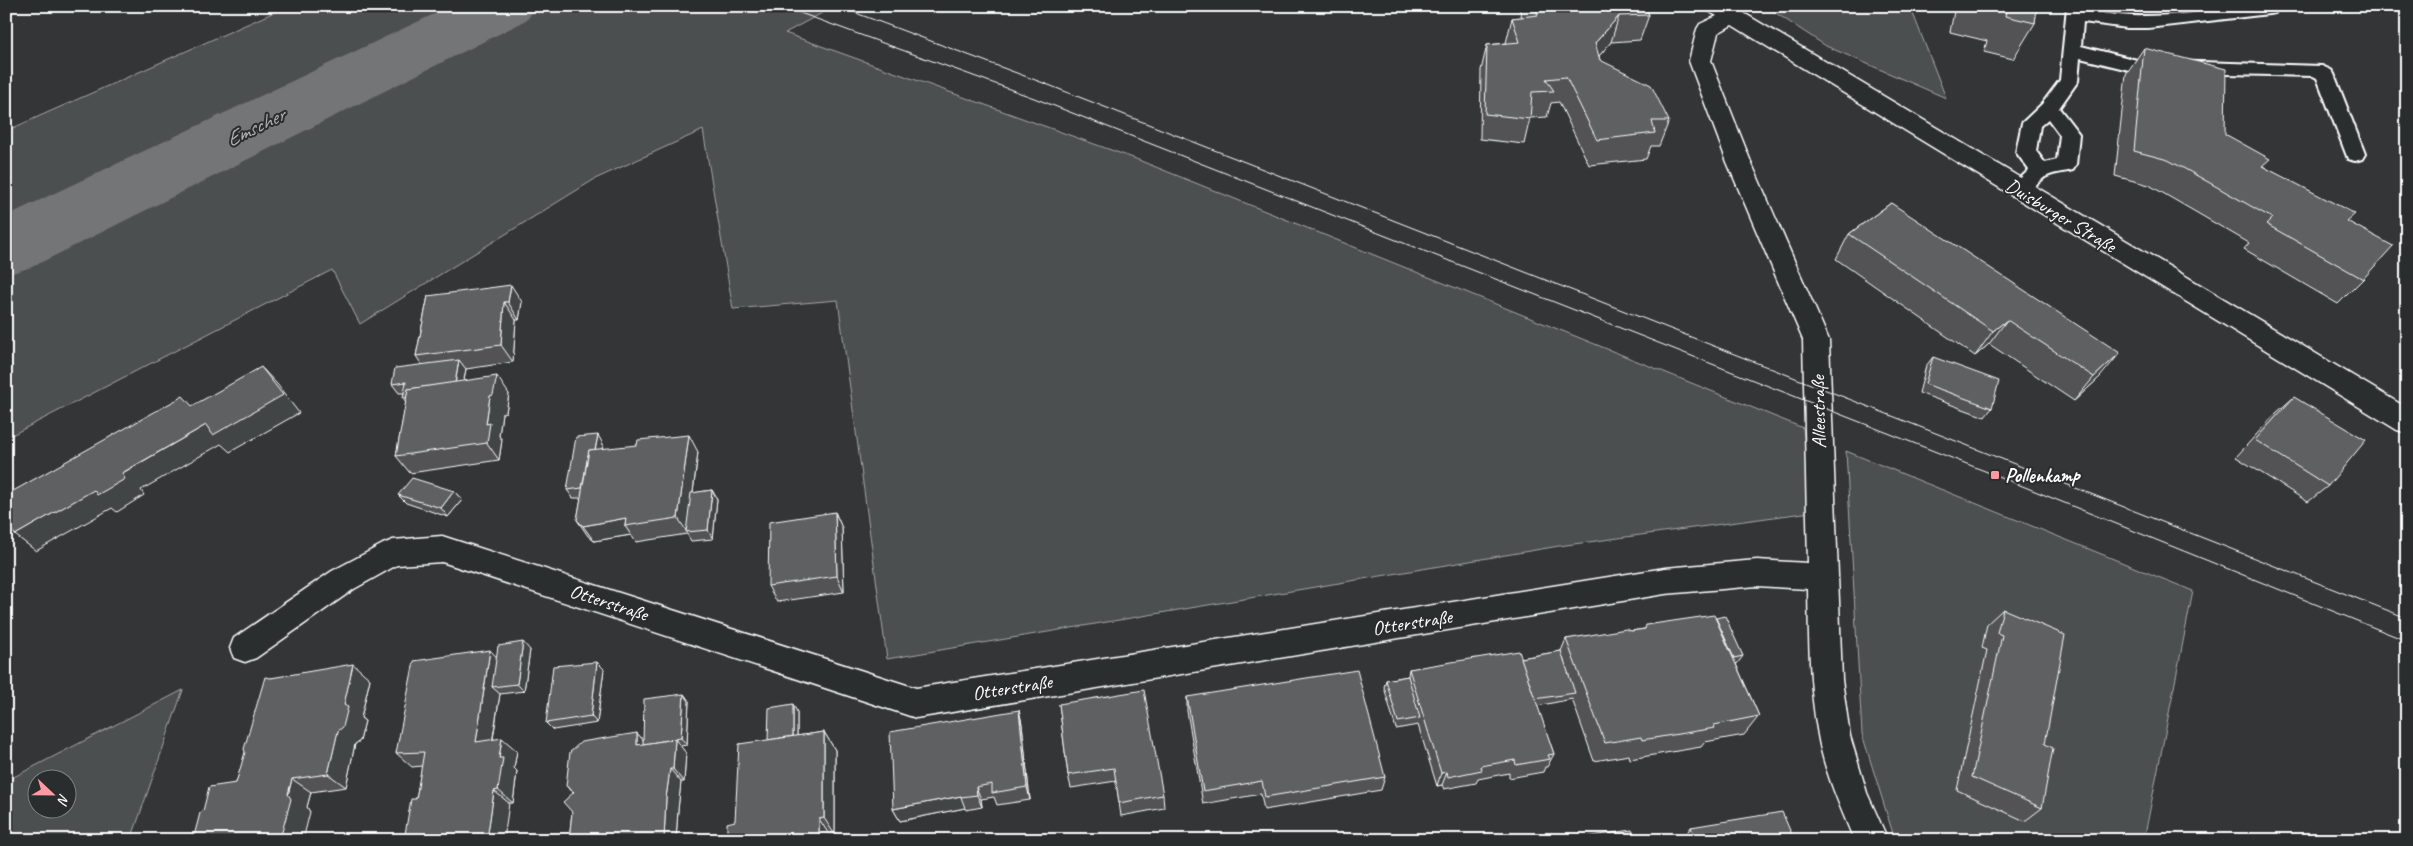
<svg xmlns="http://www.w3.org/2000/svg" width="2413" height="846" font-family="Caveat,sans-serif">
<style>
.green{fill:#4c4f50;stroke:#a6a7a8;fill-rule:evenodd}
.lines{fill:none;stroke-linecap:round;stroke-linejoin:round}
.river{fill:#737576;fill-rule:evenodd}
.service-casing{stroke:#fff;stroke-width:4}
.minor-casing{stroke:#fff;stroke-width:3}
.service{fill:#2a2d2e;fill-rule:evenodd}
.minor{fill:#2a2d2e;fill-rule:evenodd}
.tram{stroke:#fff;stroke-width:1}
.wall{fill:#525354;stroke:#fff}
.shaded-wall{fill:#424445;stroke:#fff}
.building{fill:#5f6162;stroke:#fff}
.poi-dot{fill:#ff9aa2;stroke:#2a2d2e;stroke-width:2}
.labels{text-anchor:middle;stroke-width:4;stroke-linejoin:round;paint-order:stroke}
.street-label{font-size:20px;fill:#fff;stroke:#2a2d2e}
.poi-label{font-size:20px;font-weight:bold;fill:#fff;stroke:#2a2d2e;text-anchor:start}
.water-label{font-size:21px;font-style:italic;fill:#b2b3b4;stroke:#2a2d2e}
</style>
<rect width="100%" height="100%" fill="#333536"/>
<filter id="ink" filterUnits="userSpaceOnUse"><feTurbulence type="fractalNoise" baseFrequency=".02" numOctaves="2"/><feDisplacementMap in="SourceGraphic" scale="10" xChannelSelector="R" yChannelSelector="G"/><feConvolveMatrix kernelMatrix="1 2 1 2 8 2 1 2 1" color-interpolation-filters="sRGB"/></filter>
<g filter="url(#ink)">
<!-- green -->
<g class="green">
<path d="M288,6H835L785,33L1136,159L1803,428L1811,512L1559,546L887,659L838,300L733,309L703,130L595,179L360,324L332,270L6,438V131Z"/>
<path d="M1765,6H1910L1946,98L1826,46Z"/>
<path d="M1846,451L2193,591L2144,840H1895L1862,734Z"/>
<path d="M183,690L131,840H6V781ZM68,778V808H38V778Z"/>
</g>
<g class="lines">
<!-- river -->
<path class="river" d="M451,6H536L527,20L32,267L6,275V216Z"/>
<defs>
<path id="service" d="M2067,6H2085L2084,11C2105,13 2125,17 2146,16C2189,16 2232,6 2276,6L2278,9L2275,13L2269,14L2148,28H2127L2083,22L2081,46L2137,60L2322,66L2331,70L2334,74L2365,154L2362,159L2355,161L2348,159L2317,78L2313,76L2137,72L2080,58L2078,81L2059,108L2079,134L2076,165L2073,170C2064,172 2052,173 2045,177C2033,185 2027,200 2011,195L2008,190L2029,170L2016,152L2022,123L2042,104L2060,80ZM2048,119L2060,135L2057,160L2045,163L2036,151L2040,126Z"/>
<path id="minor" d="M1732,6L2407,408V433L2397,430L1732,25L1718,33L1711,61L1751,162L1829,340L1842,680L1850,736L1867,793L1888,840H1854C1840,806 1824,771 1818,735C1809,687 1809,638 1808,589L1757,586L1665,594L916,718L442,562L397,565L354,589L256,658L245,662L234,658L230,648L234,638L332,571L383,544L393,540L442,536L916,688L1665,568L1757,560L1808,563L1803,340L1727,162L1689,61L1697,29L1700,24L1717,16L1710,12L1708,6Z"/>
</defs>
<!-- service casing -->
<use href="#service" class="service-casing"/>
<!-- minor casing -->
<use href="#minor" class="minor-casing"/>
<!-- service -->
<use href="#service" class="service"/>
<!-- minor -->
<use href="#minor" class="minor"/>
<!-- tram -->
<g class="tram">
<path d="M781,6L1034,98L1995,475L2407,641"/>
<path d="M837,6L1046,84L2407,618"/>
</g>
</g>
<!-- wall -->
<g class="wall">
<path d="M1518,6H1645L1649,15L1640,40L1611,42L1599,56L1600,60L1669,121L1659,146H1651L1646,159L1589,165L1559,102L1551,103L1547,117L1530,118L1524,144L1480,139L1481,70L1487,45L1506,43L1512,18L1522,17Z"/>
<path d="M1955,6H2037L2035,23L2013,59L1984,52L1987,41L1950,32Z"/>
<path d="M2384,6H2407V12H2389Z"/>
<path d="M2144,48L2225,134L2263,166L2347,221L2363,279L2338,304L2244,249L2249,243L2149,185L2115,176L2126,74Z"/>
<path d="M1891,203L2100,377L2074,401L1989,344L1975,356L1836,259L1849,234Z"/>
<path d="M428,296L522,302L519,320H516L513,362L466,369L464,381L509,394L506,412L502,413L499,436L502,440L499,460L410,473L396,456L406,402L403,398L404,393H399L392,384L422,365L416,356Z"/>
<path d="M1933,357L1992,408L1985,417L1919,393L1926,366Z"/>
<path d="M2294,397L2328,486L2308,502L2236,457L2275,414Z"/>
<path d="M603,444V449L698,452L693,493L712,490L717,499L713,539L691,541L687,534L636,542L631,535L594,541L588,536L577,520L581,498H573L567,490Z"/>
<path d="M454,491L462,500L448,517L406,503L398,495Z"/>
<path d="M835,512L842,528L844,592L777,602L768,586Z"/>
<path d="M2003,609L2045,744L2042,808L2025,821L1957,790L1987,650L1982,648L1987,624Z"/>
<path d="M1716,618L1743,656L1737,664H1736L1759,716L1744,735L1705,742L1701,747L1630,759L1629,755L1594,761L1572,699L1537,706L1554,754L1547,767H1545L1543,772L1509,778V773L1478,779L1476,783L1444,789L1442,785L1437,786L1418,725L1396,729L1384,687L1386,680L1408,676L1409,669L1521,658L1561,651L1566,639L1631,631Z"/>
<path d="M530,650L524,691L500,694L493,739L517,751L514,768L517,771L513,803H509L416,799L422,766L412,767L396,753L497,657Z"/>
<path d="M597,662L604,669L597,723L553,730L546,723Z"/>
<path d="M271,678L370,679L361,718L365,721L360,741L355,744L346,787L311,792L307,807L310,812L236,783Z"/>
<path d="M684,694L689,701L687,745L680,746L686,753L684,782H681L678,810L676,840H569L572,812L573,792L566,786L637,733L643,740Z"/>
<path d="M1187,697L1385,777L1381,790L1264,810L1261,794L1203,804L1187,711Z"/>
<path d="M1059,704L1163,795L1164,808L1121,816L1116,781L1071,788L1068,775Z"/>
<path d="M1019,710L1022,724L1030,800L997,805L994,797L981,799L982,807L966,810L965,808L900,821L893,809Z"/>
<path d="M797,712V736L824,732L835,750V835L830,836L735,821L768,740Z"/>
<path d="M1691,827L1792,835L1787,840H1688L1686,834Z"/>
</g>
<!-- shaded-wall -->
<g class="shaded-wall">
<path d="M1619,16L1611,42L1588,69L1595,43Z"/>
<path d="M511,285L522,302L519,320L508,302Z"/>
<path d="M504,302L516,320L513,362L501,345Z"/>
<path d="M2007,320L1989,344L1975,356L1993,331Z"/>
<path d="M2120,353L2100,377L2074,401L2094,377Z"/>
<path d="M459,360L466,369L460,400L454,391Z"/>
<path d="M261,367L277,384L299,413L230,452L221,444L141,490L144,495L117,512L112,508L36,551L15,535L206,425Z"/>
<path d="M497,376L509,394L506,412L502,413L499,436L502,440L499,460L487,443L486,424L490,396Z"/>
<path d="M598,435L603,444L594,496L588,488Z"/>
<path d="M689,435L698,452L688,532H687L678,518Z"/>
<path d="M712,490L717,499L713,539L708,530Z"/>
<path d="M454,491L462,500L448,517L441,508Z"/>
<path d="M835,512L842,528L844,592L837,576Z"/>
<path d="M626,518L625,526L631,535L594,541L583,526Z"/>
<path d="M523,642L530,650L524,691L517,684Z"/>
<path d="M490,650L504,665L492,687L500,694L490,755L476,742Z"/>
<path d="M597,662L604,669L597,723L591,716Z"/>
<path d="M353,664L370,679L361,718L365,721L360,741L355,744L346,787L328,774Z"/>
<path d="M684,694L689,701L687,745L681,738Z"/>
<path d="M793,704L797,712V755L793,748Z"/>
<path d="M1019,710L1022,724L1030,800L1027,787Z"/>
<path d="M824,732L835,750V835L824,818Z"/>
<path d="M637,733L649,747L637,745Z"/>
<path d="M502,738L517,751L514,768L517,771L513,803L498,790L499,758Z"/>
<path d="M675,739L686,753L684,782L673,769Z"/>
<path d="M670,769L681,782L678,810L676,840H664L666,798Z"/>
<path d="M1447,772L1442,785L1437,786L1441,773Z"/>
<path d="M292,779L311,792L307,807L310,812L303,840H277Z"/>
<path d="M976,787L981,799L982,807L977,795Z"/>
<path d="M494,791L509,803L504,840H487Z"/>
<path d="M961,796V797L965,808L900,821L893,809Z"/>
<path d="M819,819L830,836V840H819Z"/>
</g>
<!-- building -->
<g class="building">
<path d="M1534,6H1645L1649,15L1619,16L1595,43L1600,60L1651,85L1669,121H1652L1655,133L1597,140L1566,77L1546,79L1554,91L1532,92L1530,119L1485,114L1487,45L1520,42L1512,18L1538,15Z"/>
<path d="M2007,6H2037L2035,23L2005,16Z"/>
<path d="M2144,48L2226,69L2225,134L2270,159L2262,166L2355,214L2347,221L2393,246L2363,279L2266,224L2272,218L2185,169L2168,160L2134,151Z"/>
<path d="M1891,203L2120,353L2094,377L2007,320L1993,331L1849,234Z"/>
<path d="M511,285L508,302H504L501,345L416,356L428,296Z"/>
<path d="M1933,357L1999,381L1992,408L1925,384Z"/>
<path d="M459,360L455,383L408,389L407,398H403L406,382L392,384L395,368Z"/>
<path d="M261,367L283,395L213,435L206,425L122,473L125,479L97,495L94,490L15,535L6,521V495L183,396L192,406Z"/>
<path d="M497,376L493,395L490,396L486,424L490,423L487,443L396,456L408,389Z"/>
<path d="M2294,397L2366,440L2328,486L2255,440Z"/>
<path d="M598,435L595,450H589L582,488L567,490L576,437Z"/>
<path d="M689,435L678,518L625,526L626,518L583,526L577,520L589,450L637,445L638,440Z"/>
<path d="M412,478L454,491L441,508L398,495Z"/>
<path d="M712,490L708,530L686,532L691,493Z"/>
<path d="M835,512L837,576L768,586L769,522Z"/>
<path d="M2003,609L2065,635L2045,744L2053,748L2042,808L1972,777L2002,635L1997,633Z"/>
<path d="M1714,615L1759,716L1714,725L1715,728L1642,740L1641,737L1605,743L1566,639L1626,629L1631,631L1645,629L1646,625Z"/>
<path d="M1725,616L1743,656L1734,658L1716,618Z"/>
<path d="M523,642L517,684L492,687L498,646Z"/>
<path d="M490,650L476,742L502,738L499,758H503L498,790L494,791L487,840H404L411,799H416L424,752L396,753L414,661Z"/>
<path d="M1519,651L1554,754L1548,755L1550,759L1516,765L1515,760L1481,766L1482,770L1448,777L1447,772L1441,773L1409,669Z"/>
<path d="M1561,651L1575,693L1535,699L1521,658Z"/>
<path d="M597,662L591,716L546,723L553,666Z"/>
<path d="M353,664L344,705L348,707L343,727L338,731L328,774L292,779L288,794L291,799L282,832L278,838L277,840H193L200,813L203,811L209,787L236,783L245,752L244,749L265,677L271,678Z"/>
<path d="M1357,670L1385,777L1265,797L1262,781L1203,791L1187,697Z"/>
<path d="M1408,676L1420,718L1398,722L1386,680Z"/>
<path d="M1144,690L1163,795L1119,803L1114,768L1068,775L1059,704Z"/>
<path d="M684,694L681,738L643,744L644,699Z"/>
<path d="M793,704V736L768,740L769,708Z"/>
<path d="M1019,710L1027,787L992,793V784L976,787L977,795L961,797V796L893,809L890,732Z"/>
<path d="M824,732V818L819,819V840H727V823L735,821L739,744Z"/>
<path d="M637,733V745L675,739L673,769H670L666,798L664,840H569L572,812L563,802L574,792L566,786L570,752L581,742Z"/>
<path d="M1782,812L1792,835L1767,840H1696L1691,827Z"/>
<path d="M1632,830L1636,840H1587L1586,837Z"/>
</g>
</g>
<!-- markers -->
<rect class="poi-dot" x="1990" y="470" width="10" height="10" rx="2.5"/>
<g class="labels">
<!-- street labels -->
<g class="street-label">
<text transform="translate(2061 215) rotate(31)" y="7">Duisburger Straße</text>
<text transform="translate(1818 412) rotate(-91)" y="7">Alleestraße</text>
<text transform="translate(609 602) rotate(18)" y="7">Otterstraße</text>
<text transform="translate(1412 622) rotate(-9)" y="7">Otterstraße</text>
<text transform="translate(1012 687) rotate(-9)" y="7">Otterstraße</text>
</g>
<!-- poi labels -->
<g class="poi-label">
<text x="2005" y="482">Pollenkamp</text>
</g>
<!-- water labels -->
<g class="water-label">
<text transform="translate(255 127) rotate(-26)" y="7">Emscher</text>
</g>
</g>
<!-- margin -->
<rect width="2413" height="846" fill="none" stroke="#2a2d2e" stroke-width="25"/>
<rect x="12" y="12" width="2388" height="821" fill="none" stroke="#fff" stroke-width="2" filter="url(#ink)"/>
<!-- north arrow -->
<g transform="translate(52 794) rotate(112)"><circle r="24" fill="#2a2d2e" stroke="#7f8182"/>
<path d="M0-4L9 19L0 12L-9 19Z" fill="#ff9aa2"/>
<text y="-8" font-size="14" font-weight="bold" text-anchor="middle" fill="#ffffff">N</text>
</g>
</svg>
